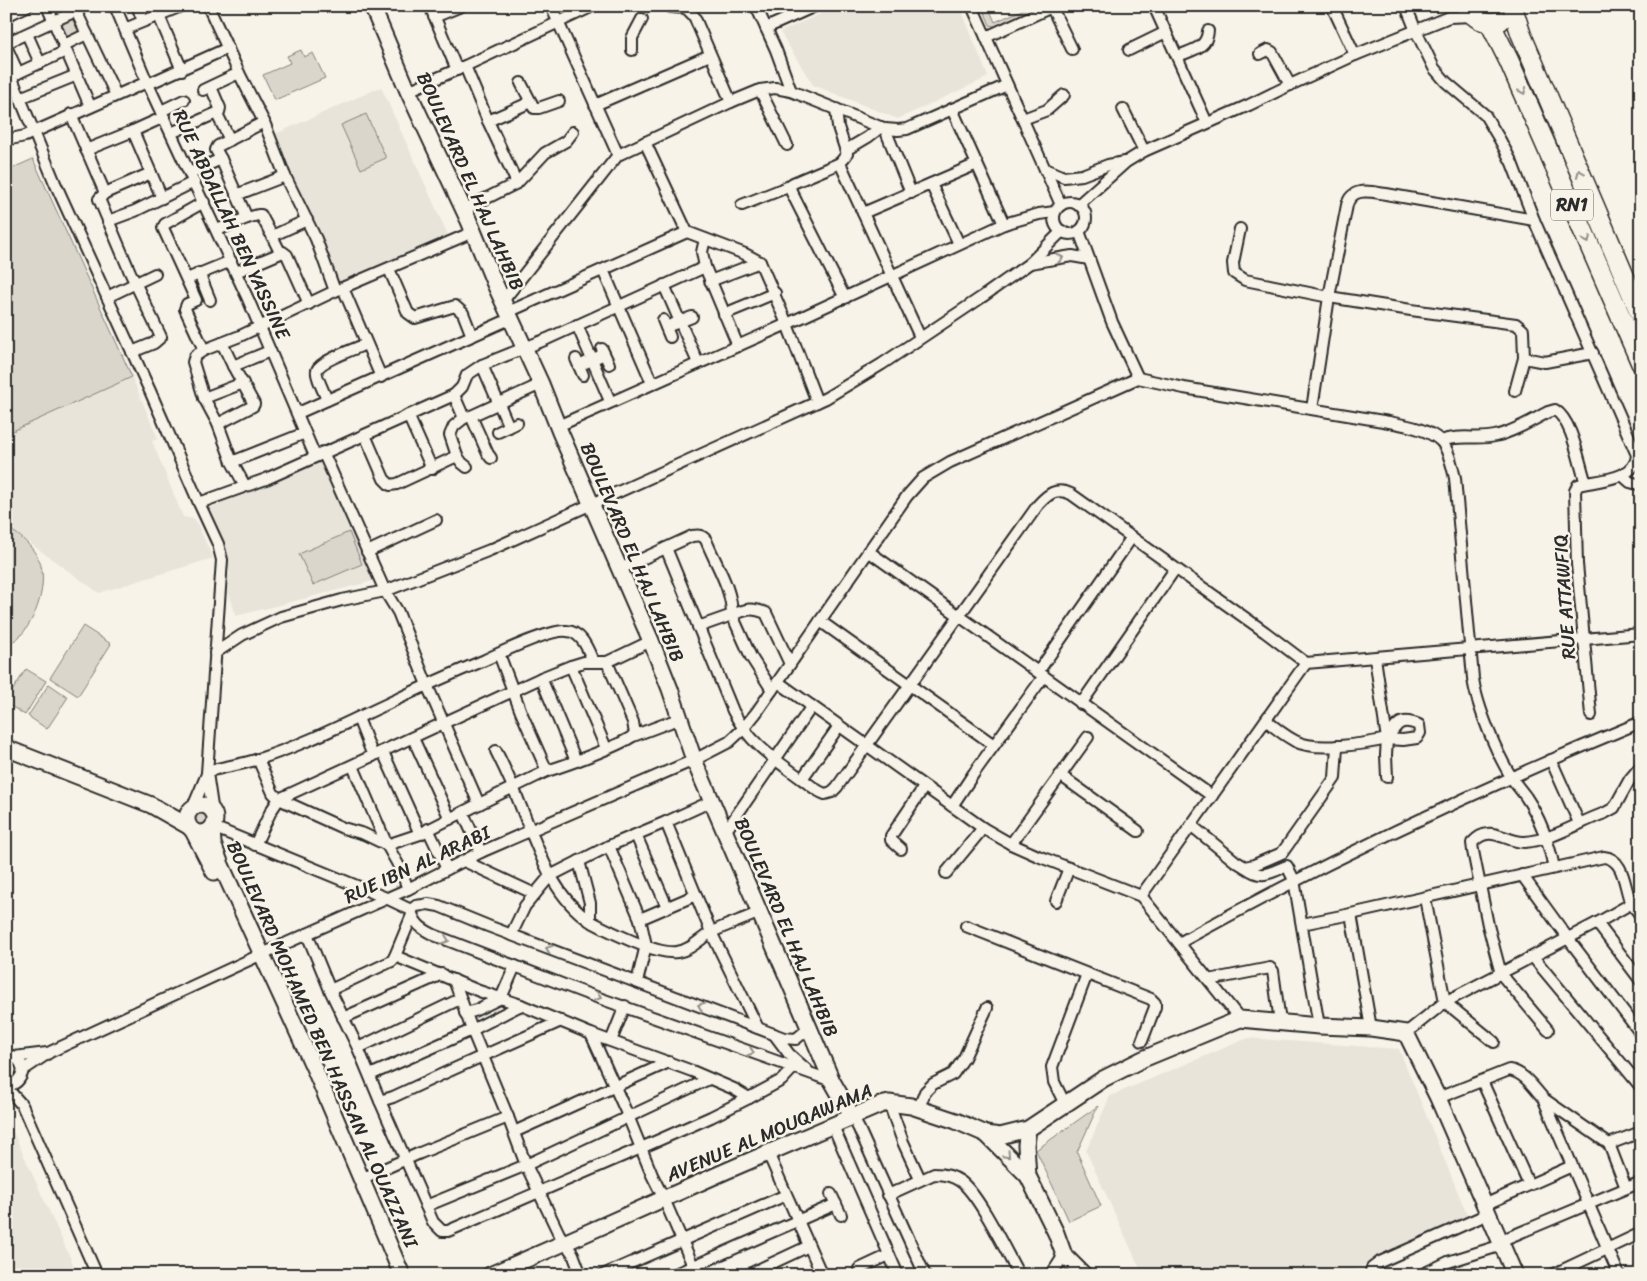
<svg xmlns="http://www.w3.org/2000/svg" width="1647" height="1281" font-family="Sriracha,sans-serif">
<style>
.built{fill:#e8e4da}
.green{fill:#dad6cc;stroke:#82807c}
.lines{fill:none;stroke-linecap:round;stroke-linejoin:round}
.street-casing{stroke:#2b2b2b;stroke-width:14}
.secondary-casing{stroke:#2b2b2b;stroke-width:19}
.highway-casing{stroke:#2b2b2b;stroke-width:22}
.street{stroke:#f7f3e8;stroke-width:10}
.secondary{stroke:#f7f3e8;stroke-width:15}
.highway{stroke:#f7f3e8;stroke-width:19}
.oneway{stroke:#918f8a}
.labels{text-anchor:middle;stroke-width:5;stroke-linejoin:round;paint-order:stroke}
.shield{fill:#f7f3e8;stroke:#686764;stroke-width:1}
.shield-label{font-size:18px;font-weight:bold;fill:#2b2b2b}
.street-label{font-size:19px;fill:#2b2b2b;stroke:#f7f3e8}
</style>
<rect width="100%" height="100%" fill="#f7f3e8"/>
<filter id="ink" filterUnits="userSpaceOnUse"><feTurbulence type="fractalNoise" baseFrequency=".02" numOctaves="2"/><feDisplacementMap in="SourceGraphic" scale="10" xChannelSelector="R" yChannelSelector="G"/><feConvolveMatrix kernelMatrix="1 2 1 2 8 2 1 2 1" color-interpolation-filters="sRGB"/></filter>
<g filter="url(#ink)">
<!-- built -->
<g class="built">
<path d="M838,6H960L988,77L898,119L813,85L780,32Z"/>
<path d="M381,87L448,235L334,285L271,136Z"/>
<path d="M132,377L158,439L152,441L183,517L195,519L213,558L99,593L6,526V434Z"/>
<path d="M323,458L377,580L236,616L224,576L230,574L205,510Z"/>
<path d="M1248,1038L1399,1049L1468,1217L1344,1275H1143L1086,1151L1110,1096Z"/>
<path d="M6,1116L78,1275H6Z"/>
</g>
<!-- green -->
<g class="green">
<path d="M982,6H988L995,22L1031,6H1039L1038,9L997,27L990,25Z"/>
<path d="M75,15L82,33L66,39L59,22Z"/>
<path d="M301,50L304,57L313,53L325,78L275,100L263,75L290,63L287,56Z"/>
<path d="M366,114L386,158L361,169L341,125Z"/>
<path d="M33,159L132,377L6,434V171Z"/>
<path d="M6,528C19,533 33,547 39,560C49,582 36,621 19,637C16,640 10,643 6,645Z"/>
<path d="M349,532L362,564L313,585L299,554Z"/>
<path d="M83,626L111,644L78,696L50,678Z"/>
<path d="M26,669L46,681L25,715L6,703V701Z"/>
<path d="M49,684L68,697L47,729L28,716Z"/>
<circle cx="200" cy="816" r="8"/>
<path d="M1098,1106L1077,1152L1101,1206L1069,1221L1036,1150Z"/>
</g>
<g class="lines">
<defs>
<g id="street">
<path d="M47,6L90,106"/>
<path d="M115,6L147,82L248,299L315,456"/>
<path d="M137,6L143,21"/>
<path d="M208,6L239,73L264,122L285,176L316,239L335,291"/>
<path d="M430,6L457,70"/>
<path d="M551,6L618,155"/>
<path d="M756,6L776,50L791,91"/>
<path d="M972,6L1061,205"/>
<path d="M1051,6L1072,49"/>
<path d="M1154,6L1207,123"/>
<path d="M1332,6L1355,55"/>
<path d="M1406,6L1416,31L1434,68L1446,82L1485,115L1500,140L1512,163L1534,220L1637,455C1636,480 1597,480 1578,485L1575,491L1577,564L1591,715"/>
<path d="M670,7L686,8L694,16L731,102"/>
<path d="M76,11L116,95"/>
<path d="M6,16L27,6"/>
<path d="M159,16L182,70"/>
<path d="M434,17L461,6"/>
<path d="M766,28L815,6"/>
<path d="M125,29L181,6"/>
<path d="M27,34L40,63"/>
<path d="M986,37L1054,6"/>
<path d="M6,43L76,11L74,6"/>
<path d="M64,45L87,34"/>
<path d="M6,46L18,73L66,51"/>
<path d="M632,50V38L642,19"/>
<path d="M1129,50L1166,32"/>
<path d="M1260,54L1268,50L1272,52L1290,85"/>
<path d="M1178,56C1192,50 1207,48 1208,31"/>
<path d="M465,66L488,121L517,183"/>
<path d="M18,73L13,75L12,78L20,98"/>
<path d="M77,75L20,98L55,183L150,391L199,503"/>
<path d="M521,83L534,108H539L559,101"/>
<path d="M148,84L228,48"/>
<path d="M203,90L239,73"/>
<path d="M760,90L787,145"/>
<path d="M408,91L465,66L593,6"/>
<path d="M595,105L710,55"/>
<path d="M836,109L838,127L847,154L840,163L920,337"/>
<path d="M952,109L1004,224"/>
<path d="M1123,109L1144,151"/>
<path d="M161,111L184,100"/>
<path d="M71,114L105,193"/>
<path d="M217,114L230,140"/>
<path d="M1023,119L1047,110L1064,95"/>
<path d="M488,121L531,102"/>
<path d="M885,129L911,193"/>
<path d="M171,133L219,112L220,108L211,87"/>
<path d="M6,140L25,136L147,82"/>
<path d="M645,142L687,232L745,254L760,262L787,324L817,402"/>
<path d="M86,150L133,131"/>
<path d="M846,150L868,137L881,127"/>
<path d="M221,159L216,150L218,146L264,122"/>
<path d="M840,163L793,183L790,186L791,191L845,298"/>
<path d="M1045,169L1064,177L1082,175L1108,165L1125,162"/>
<path d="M151,173L162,198"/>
<path d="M190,173L221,159L247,218L217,230"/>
<path d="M931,184L959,244"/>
<path d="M236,195L285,176"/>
<path d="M204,202L165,224L163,228L196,300L187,304L185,309L204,350L240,336L335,291L473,232"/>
<circle cx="1070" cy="218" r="16"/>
<path d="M742,205L790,186"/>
<path d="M1078,205L1126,162L1144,151L1249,105L1290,85L1355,55L1449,17L1473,16"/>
<path d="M463,210L517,183L545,153L566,141L573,132"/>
<path d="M863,213L977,164"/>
<path d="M247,218L258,215H261L272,236"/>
<path d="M108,221L135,211L194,182"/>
<path d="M1240,229L1233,263L1234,273L1245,280L1329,297L1411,310L1516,324L1523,330L1524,358L1515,391"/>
<path d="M1079,231L1112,322L1138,378"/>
<path d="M705,239L702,252L705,267"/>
<path d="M280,252L272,236L307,220"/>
<path d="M1030,263L1072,256L1089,259"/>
<path d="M389,269L408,313L415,318L455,306L463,313L472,336"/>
<path d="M603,270L652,383"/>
<path d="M236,272L283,252L287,255L309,304"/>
<path d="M199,273L210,300"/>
<path d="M187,279L231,261"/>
<path d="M710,281L760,262"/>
<path d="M664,285L698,363"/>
<path d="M343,288L381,377"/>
<path d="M107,297L155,274"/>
<path d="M503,301L618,155L731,102L760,90L775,88L791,91L885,129L898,130L907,129L1007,85"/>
<path d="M508,312L687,232"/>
<path d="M724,314L775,293"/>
<path d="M663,320L670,337"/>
<path d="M577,325L610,401"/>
<path d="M666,327L692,317"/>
<path d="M602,349L609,364"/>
<path d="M204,350L195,356L193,362L204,398L218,424L232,462L245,486"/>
<path d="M132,352L154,343L161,337L130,272L99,199L105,193L151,173L133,131L164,117"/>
<path d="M1524,358L1545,362L1593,353"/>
<path d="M576,359L583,375"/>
<path d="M482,365L509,427"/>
<path d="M233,366L270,351"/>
<path d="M579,366L604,354"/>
<path d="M454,395L464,418L471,416L488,454L491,458"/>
<path d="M204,398L243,383"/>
<path d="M327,400C325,394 315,375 317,370C320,361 357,348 366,344"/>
<path d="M1312,409L1329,297L1347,205C1352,186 1371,192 1386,194L1534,220"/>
<path d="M298,413L510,319"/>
<path d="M408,415L432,469"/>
<path d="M471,416L541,384"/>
<path d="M218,424L253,406L254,404L233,366L222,343"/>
<path d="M558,426L787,324L1004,224L1039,214L1055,212"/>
<path d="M498,432L517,423"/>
<path d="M365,435L384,479L390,485L397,484L457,456L462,463L467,467"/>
<path d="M1441,441C1458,434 1477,440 1495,436C1513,432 1531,421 1548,412L1555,410C1573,421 1579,464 1586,483"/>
<path d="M457,456L450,435L454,426L464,418"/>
<path d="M232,462L305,433"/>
<path d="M1622,475L1630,482L1641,485"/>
<path d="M666,548L733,711C750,744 773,758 802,779C809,784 816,791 825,794L832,792L837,787L1038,505C1048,494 1056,487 1071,494L1265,632L1306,663L1641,634"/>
<path d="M868,551L1212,796"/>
<path d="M367,552L436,520"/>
<path d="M620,569L692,536C699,535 702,535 706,540C716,565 732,588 732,615L698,627"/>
<path d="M820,621L994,745"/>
<path d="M215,653L242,635L281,617L342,600L385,591L490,550L826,398L882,364L982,297L1030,263L1062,231"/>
<path d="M499,654L521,712L547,771C563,766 626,744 635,734L633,722L607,662"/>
<path d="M571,666L584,662H607L651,641"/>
<path d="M1038,672L1132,537"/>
<path d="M541,678L576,761"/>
<path d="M778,682L983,828L1011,844L1038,856L1141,896L1240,1019"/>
<path d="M772,690L751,657L732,615C747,609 751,607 766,613L790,664"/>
<path d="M1081,704L1175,569"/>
<path d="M358,718L373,756"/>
<path d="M1266,720C1275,728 1284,735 1295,741C1315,752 1365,744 1387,739L1375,658"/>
<path d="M633,736L681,718"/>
<path d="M413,738L450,819"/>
<path d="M1387,739C1397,724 1400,717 1419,725L1420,733L1417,738L1403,740L1387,739L1386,755L1387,777"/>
<path d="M496,751C505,769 514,788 521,807C538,848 552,896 590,921"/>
<path d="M383,752L420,834"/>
<path d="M258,759L273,793L279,799L343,828L364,834L387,845L420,834L479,804L427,685L398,612L385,591L323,452"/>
<path d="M1551,760L1579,823"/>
<path d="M353,766L387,845L400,868L408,889"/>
<path d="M208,771C225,767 243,764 259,759C303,745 344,724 385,705C418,689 451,674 485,660C502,652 550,629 567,631C582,632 588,650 593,661"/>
<path d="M1060,775L1138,831"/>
<path d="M802,779L839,726"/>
<path d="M479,804L547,771"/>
<path d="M952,806L974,773L1044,676"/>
<path d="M193,807L207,774"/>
<path d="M213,813L207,773L222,560L218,544L199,503L266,479L454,395L462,387L467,375L482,365L547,339L705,267L738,346"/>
<path d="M463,813L481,852"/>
<path d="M666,822L712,801"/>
<path d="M1192,826L1235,861L1245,867L1254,865L1282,853L1335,778L1337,746"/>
<path d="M213,827L386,898L411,910C414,924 422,929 434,935L585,993L832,1081"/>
<path d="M428,829L447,869"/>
<path d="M725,832L812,706"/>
<path d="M636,835L667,907"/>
<path d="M1011,844L1088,737"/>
<path d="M255,845L271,811L279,799L541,678L571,666L606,748"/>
<path d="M609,846L640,919L696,895"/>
<path d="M901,849L891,840V836L924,787"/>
<path d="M464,861L535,894"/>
<path d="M579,861L590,903V921C609,931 657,955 677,952C692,950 701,937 714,931C729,924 745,919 760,912"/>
<path d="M1245,867C1263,880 1268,873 1287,866L1294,880L1319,1026"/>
<path d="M946,873L983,828"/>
<path d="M1522,875L1567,937L1641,1034"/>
<path d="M1141,896L1306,663"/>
<path d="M1425,898L1445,1002L1494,1042"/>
<path d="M1056,901L1069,868"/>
<path d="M411,910L416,906L423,905L428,904L439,906L488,926L784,1038L796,1039L809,1028"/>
<path d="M1597,923L1641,981"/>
<path d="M1302,924L1351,914"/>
<path d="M966,926L1151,999L1155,1003V1007L1142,1041"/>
<path d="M307,934L330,990L358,1048L380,1101L393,1097L447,1072L561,1021"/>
<path d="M511,935L525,906L550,876L609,846L666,822L711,932L758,1028"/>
<path d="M1179,943C1328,860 1483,787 1641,722"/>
<path d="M395,956L412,915"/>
<path d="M1533,957L1641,1087"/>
<path d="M454,980L472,1030L508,1117"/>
<path d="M1209,980L1270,968L1273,971L1280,1022"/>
<path d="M637,982L646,945L640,919"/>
<path d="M330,990L392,961L395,956L479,991L521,1005L591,1034L692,1071L734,1089L749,1098L782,1080L794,1067"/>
<path d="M465,1013L474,1011L501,998L515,966"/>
<path d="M343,1018L442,974"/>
<path d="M1371,1028L1351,914L1604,857C1625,859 1624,888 1631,903C1634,907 1638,912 1641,916"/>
<path d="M1548,1030L1501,974L1488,925L1473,851L1472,843C1491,822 1505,843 1525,842C1553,840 1579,822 1605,813L1614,808L1630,779L1641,766"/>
<path d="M1406,1033L1445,1002L1597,923L1641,898"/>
<path d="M591,1034L628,1116L652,1175L664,1199L697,1275"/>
<path d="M774,1034L789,1054L807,1070"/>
<path d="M611,1041L625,1006"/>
<path d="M358,1048L460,999"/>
<path d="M6,1055C16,1055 21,1061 23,1070C21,1079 16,1085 6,1086"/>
<path d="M14,1057L47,1053"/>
<path d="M23,1070L50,1052L262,954L408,889L481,852L694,760L729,742L743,729L756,713L907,496L923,478L950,462L1138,378L1184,388L1389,422C1405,425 1428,429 1441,441C1449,450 1452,466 1455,478L1473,678C1476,704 1497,755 1512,778C1516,785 1521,790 1526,797C1540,818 1549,843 1554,868"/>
<path d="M370,1075L472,1030L521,1005"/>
<path d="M1482,1081L1529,1185"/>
<path d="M6,1087L22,1105L97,1275"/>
<path d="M1438,1098L1509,1070C1524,1072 1534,1088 1543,1098L1619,1275"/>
<path d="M1544,1099L1609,1144L1626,1188"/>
<path d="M380,1101L433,1222L442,1231H448L641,1148L711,1117L749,1098"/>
<path d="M889,1103L903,1142L920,1179"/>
<path d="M1065,1104L1054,1082L1052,1067L1087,974"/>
<path d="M919,1108L925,1092L933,1084L953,1074L964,1058L987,1008"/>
<path d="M852,1116L859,1129L925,1275"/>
<path d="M833,1126L898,1275"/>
<path d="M514,1132L669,1062"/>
<path d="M1609,1144L1641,1132"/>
<path d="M768,1153L822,1275"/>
<path d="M361,1179L420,1153L508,1117L526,1165L559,1234L573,1254L581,1275"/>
<path d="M831,1194L841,1215"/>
<path d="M888,1195L934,1174C943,1174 953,1176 960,1181C979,1194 1006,1252 1019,1275"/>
<path d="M1484,1205L1572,1166"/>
<path d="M426,1206L526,1165L709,1079"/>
<path d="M1500,1241L1641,1182"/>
<path d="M859,1269L889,1255"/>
<path d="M603,1275L786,1195"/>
<path d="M673,1275L836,1204"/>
<path d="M747,1275L809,1246"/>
<path d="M1051,1275L1064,1255"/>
<path d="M1370,1275L1372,1268L1380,1262L1488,1214"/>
<path d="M1421,1275L1448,1262L1502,1245"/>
<path d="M1552,1275L1641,1233"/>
</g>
<g id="secondary">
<path d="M372,6L408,91L469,221L494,282L541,384L560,432L651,641L670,689L694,760L832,1081L852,1116"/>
<path d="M6,748L151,805L188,826"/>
<circle cx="201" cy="819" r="14"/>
<path d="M212,828L213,844L221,865L315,1070L402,1275"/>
<path d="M193,831L214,872"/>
<path d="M1028,1129L1026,1145L1028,1176L1056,1233L1064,1255L1084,1275"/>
<path d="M986,1134L1028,1176"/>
<path d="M490,1275L564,1243L726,1171L880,1105L889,1103L911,1106L956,1121L986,1134L1000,1136L1028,1129L1103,1079L1143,1059L1240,1019L1319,1026L1371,1028L1406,1033L1438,1098L1515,1275"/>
</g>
<g id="highway">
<path d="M1466,6C1474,19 1486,25 1500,21"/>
<path d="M1514,12L1521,34L1641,315"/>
<path d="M1490,23L1509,61L1641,363"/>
</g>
</defs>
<!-- street casing -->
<use href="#street" class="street-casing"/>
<!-- secondary casing -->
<use href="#secondary" class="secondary-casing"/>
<!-- highway casing -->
<use href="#highway" class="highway-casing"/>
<!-- street -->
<use href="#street" class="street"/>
<!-- secondary -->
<use href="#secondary" class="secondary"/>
<!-- highway -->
<use href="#highway" class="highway"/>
</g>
<!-- one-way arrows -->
<defs><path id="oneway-chevron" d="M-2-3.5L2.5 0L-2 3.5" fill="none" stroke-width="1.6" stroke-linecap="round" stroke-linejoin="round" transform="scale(1.25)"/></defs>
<g class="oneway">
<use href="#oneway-chevron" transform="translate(1523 91) rotate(67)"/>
<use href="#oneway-chevron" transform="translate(1580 173) rotate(-113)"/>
<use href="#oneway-chevron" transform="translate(1587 240) rotate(67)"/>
<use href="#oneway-chevron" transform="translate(1060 258) rotate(-10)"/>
<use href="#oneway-chevron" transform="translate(446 940) rotate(20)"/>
<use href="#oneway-chevron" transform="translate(549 949) rotate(-159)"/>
<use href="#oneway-chevron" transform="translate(598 997) rotate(19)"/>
<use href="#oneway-chevron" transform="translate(701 1006) rotate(-159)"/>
<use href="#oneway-chevron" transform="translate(751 1052) rotate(19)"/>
<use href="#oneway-chevron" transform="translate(1007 1155) rotate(47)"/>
</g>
</g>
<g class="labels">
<!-- shield labels -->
<rect class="shield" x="1551" y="189.5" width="42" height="31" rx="4"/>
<g class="shield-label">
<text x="1572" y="211">RN1</text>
</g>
<!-- street labels -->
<g class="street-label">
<text transform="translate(471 181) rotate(66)" y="7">BOULEVARD EL HAJ LAHBIB</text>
<text transform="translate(232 224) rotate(65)" y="7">RUE ABDALLAH BEN YASSINE</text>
<text transform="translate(633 552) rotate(67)" y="7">BOULEVARD EL HAJ LAHBIB</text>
<text transform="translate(1564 597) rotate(-94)" y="7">RUE ATTAWFIQ</text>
<text transform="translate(417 864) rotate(-25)" y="7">RUE IBN AL ARABI</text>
<text transform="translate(787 927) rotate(67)" y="7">BOULEVARD EL HAJ LAHBIB</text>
<text transform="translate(323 1044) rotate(66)" y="7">BOULEVARD MOHAMED BEN HASSAN AL OUAZZANI</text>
<text transform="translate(769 1132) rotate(-23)" y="7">AVENUE AL MOUQAWAMA</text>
</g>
</g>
<!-- margin -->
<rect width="1647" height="1281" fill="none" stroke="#f7f3e8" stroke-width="25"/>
<rect x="12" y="12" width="1622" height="1256" fill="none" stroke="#2b2b2b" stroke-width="2" filter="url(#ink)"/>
</svg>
